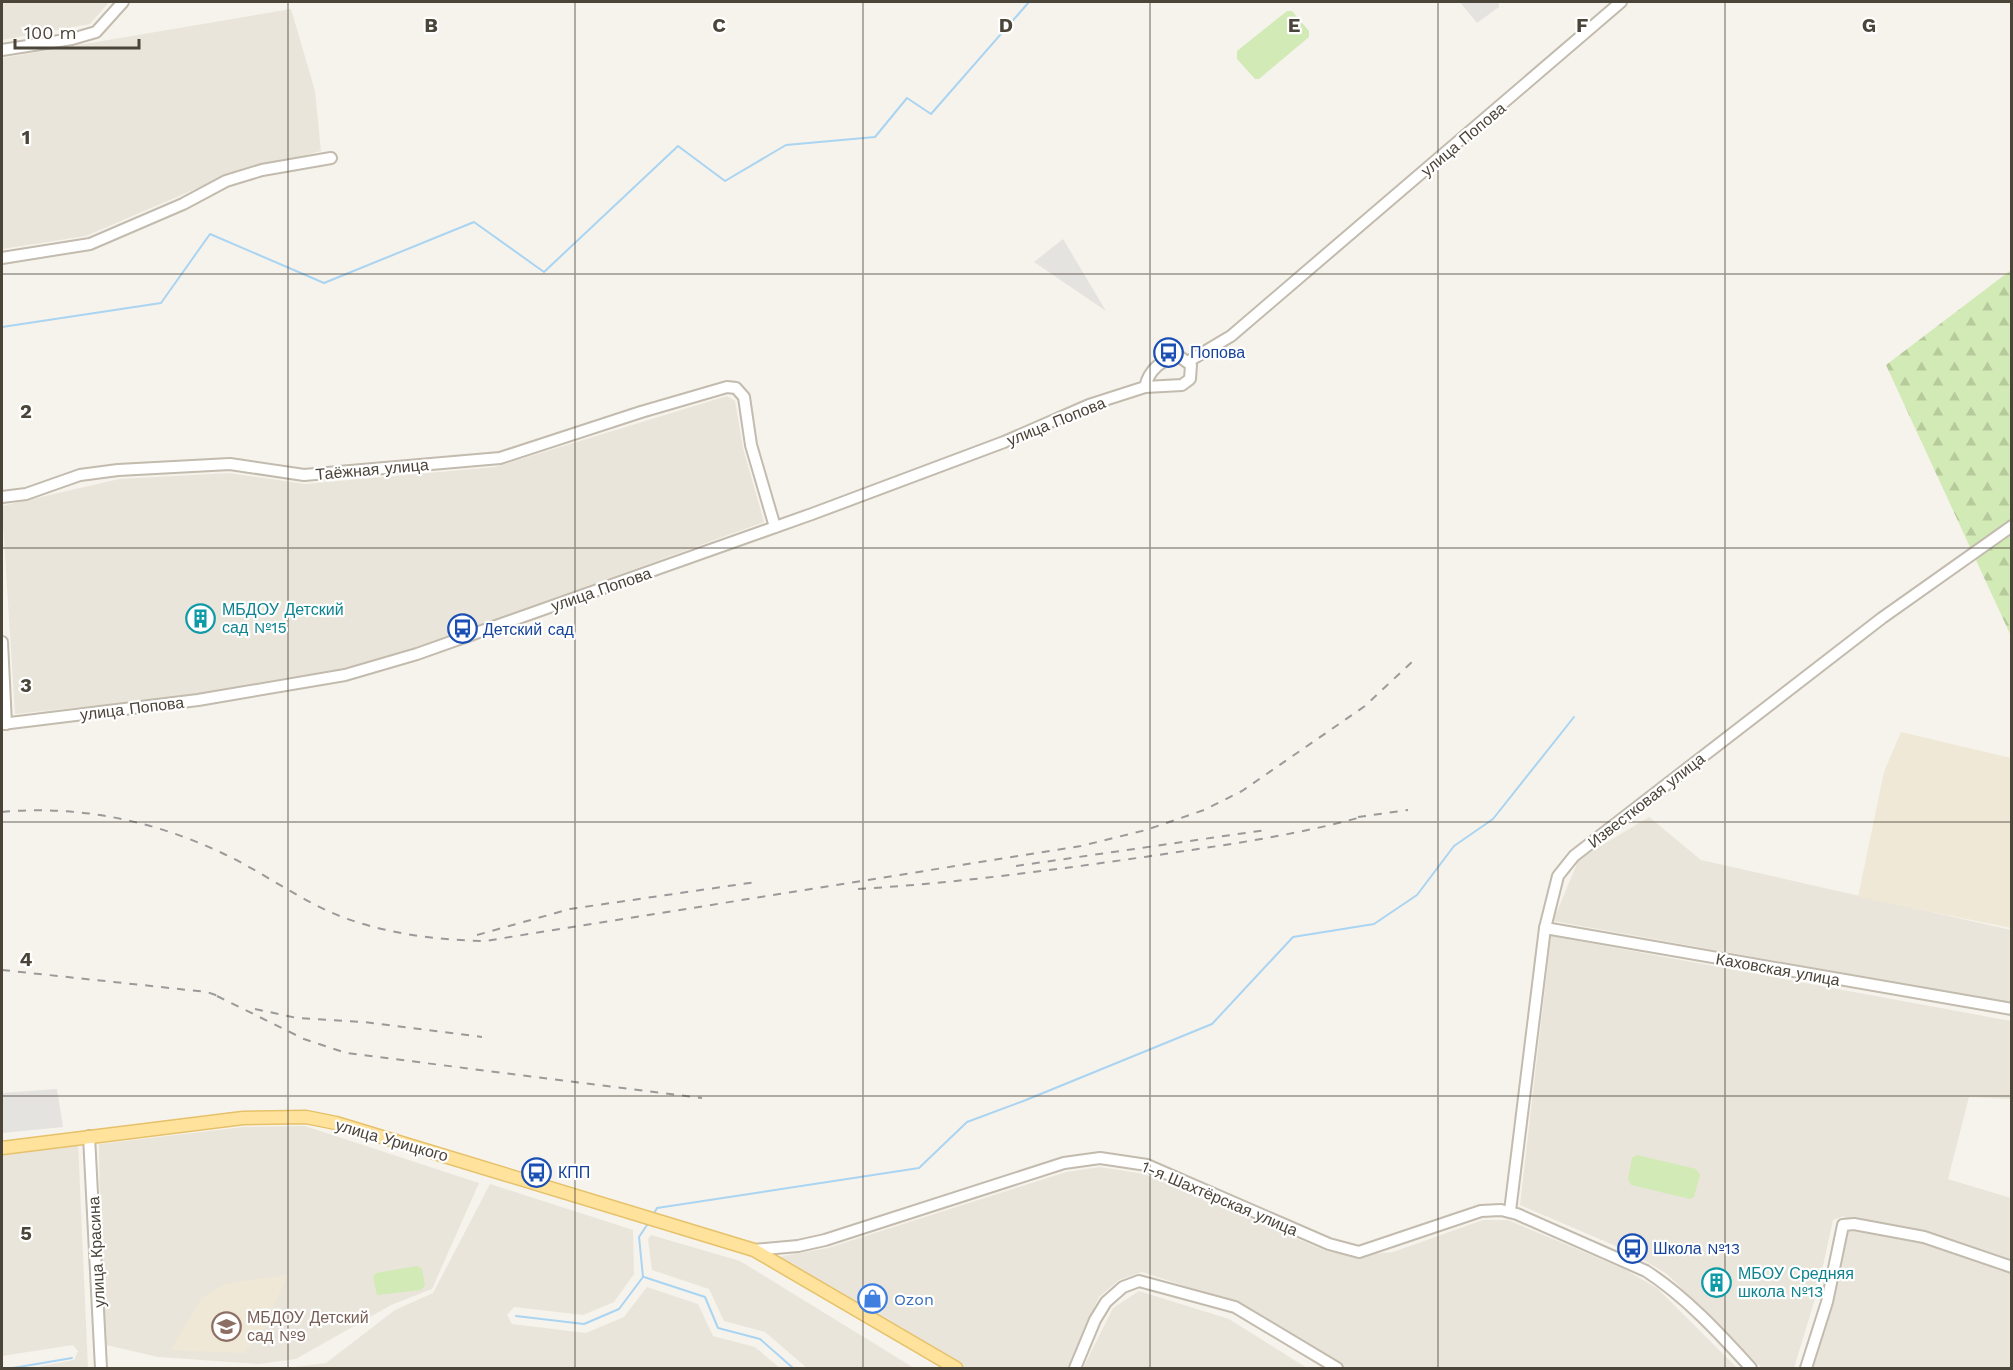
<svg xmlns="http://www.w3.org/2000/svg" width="2013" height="1370" font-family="'Work Sans',sans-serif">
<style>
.residential{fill:#eae5da}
.education{fill:#efe8d6}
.forest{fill:url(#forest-firs)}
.pitch{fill:#d2eab5}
.parking{fill:#e5e3e0}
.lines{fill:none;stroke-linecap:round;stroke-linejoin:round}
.stream{stroke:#a9d4f2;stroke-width:2}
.minor-casing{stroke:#c2bbae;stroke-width:14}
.major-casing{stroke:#e6c16a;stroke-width:15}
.minor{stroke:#fff;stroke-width:10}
.major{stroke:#ffe39c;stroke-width:12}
.rail{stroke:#9a9a9a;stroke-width:2;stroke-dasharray:8 8;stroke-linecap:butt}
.grid{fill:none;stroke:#4b4439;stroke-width:1.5;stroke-opacity:0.55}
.labels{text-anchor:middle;stroke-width:4.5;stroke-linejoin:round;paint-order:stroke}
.street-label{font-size:16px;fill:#4b4439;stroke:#fff}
.transit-label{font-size:16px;fill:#164399;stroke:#fff;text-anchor:start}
.culture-label{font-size:16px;fill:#0d838f;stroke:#fff;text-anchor:start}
.shop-label{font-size:16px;fill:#366cbe;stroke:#fff;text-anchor:start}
.education-label{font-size:16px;fill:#785e54;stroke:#fff;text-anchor:start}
.grid-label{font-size:20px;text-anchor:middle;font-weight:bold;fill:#4b4439;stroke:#fff;stroke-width:4.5;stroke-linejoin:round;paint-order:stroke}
</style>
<defs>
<pattern id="forest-firs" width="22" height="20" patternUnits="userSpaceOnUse" patternTransform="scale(1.5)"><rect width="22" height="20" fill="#d2eab5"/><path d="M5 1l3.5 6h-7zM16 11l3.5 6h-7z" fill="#b6ca9c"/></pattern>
</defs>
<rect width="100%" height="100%" fill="#f6f3ec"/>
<!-- residential -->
<g class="residential">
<path d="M2,2H109L90,24L2,40Z"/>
<path d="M291,9L315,91L321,151L221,178L86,236L2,249V58Z"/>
<path d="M727,396L735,401L743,448L764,522L353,671L159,699L15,714L2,506L119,479L229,473L305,484L495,467Z"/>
<path d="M1649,817L1701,860L2011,930V1003L1553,921L1579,859Z"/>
<path d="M1551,936L2011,1021V1099L1969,1097L1948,1179L2011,1198V1368H1809L1836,1290L1847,1233L1844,1216L1833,1220L1818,1289L1794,1368H1762L1667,1274L1632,1253L1520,1205Z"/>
<path d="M305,1126L479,1183L432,1289L391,1305L296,1359L259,1364L158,1357L102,1344L99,1144L243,1127Z"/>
<path d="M78,1142L88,1368H32L74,1360L78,1351L73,1345L2,1356V1151Z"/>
<path d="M1100,1167L1144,1174L1326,1251L1352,1256L1393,1252L1483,1220H1508L1624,1269L1657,1288L1737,1368H1339L1237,1303L1142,1272L1119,1280L1099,1297L1067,1368H963L772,1258L828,1248L1066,1172Z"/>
<path d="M490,1184L633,1230L634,1274L614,1302L583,1315L514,1307L507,1315L512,1324L586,1333L624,1317L647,1287L698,1304L713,1336L755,1347L780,1368H287L326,1363L395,1310L433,1293Z"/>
<path d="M651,1235L740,1261L914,1368H807L765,1332L724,1321L709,1289L652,1270L648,1239Z"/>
<path d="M1139,1291L1229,1319L1307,1368H1083L1113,1308Z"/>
</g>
<!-- education -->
<g class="education">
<path d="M1901,732L2011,758V928L1858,897L1884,772Z"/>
<path d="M287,1275L259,1342L251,1343L245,1353L171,1350L201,1299L225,1284Z"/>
</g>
<!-- forest -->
<path class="forest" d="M2011,270V636L1886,365Z"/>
<!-- pitch -->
<g class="pitch">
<path d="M1287,11H1292L1309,31V37L1259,79H1255L1237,59V51Z"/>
<path d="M1637,1155L1696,1169L1700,1175L1694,1197L1690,1199L1631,1185L1628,1179L1632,1158Z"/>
<path d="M417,1266L422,1269L425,1285L421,1290L377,1295L373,1277L376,1273Z"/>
</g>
<!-- parking -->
<g class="parking">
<path d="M1460,2H1499V7L1477,23Z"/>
<path d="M1063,239L1106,311L1034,262Z"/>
<path d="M57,1089L63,1127L2,1133V1093Z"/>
</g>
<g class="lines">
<!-- stream -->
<g class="stream">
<path d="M2,327L161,303L210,234L324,283L474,222L544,272L678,146L725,181L786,145L875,137L907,98L931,114L1029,2"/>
<path d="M653,1215L657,1208L919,1168L967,1122L1026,1100L1212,1024L1293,937L1374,924L1417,895L1454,846L1493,819L1574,717"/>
<path d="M644,1277L705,1297L718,1328L760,1339L793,1368"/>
<path d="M516,1316L584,1324L619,1309L643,1277L639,1237L649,1222"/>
<path d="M13,1368L72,1358"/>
</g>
<defs>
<g id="minor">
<path d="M2,50L72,39L96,32L123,2"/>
<path d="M2,258L90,244L183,204L226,181L262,170L331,158"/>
<path d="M1189,361L1231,336L1621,2"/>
<path d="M2,497L26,494L80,475L118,470L230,464L304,475L500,458L641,412L727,387L736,388L744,397L751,445L775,527"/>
<path d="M2,642L6,724"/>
<path d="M2,724L198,700L345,675L417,654L812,514L1004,442L1089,405L1145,387L1182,385L1190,379L1191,365L1180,357C1162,358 1149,370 1145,387"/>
<path d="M1545,928L2012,1009"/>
<path d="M89,1136L101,1368"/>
<path d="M1510,1211L1545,928L1558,876L1574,856L1882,618L2012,526"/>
<path d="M754,1250L798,1246L825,1240L1064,1163L1100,1158L1147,1165L1329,1244L1359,1252L1481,1211L1501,1210L1517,1214L1646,1271C1686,1297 1719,1333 1751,1368"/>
<path d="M1075,1368L1095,1320L1106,1302L1123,1287L1139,1281L1235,1307L1337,1368"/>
<path d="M1806,1368L1827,1302L1843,1225L1854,1224L1924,1237L2012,1267"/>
</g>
<path id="major" d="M2,1148L243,1118L306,1117L336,1123L754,1250L956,1368"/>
</defs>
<!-- minor casing -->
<use href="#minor" class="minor-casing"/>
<!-- major casing -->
<use href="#major" class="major-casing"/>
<!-- minor -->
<use href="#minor" class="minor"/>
<!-- major -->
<use href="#major" class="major"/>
<!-- rail -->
<g class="rail">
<path d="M2,812C78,805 152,820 222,853C263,872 299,900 342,917C388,934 437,940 485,941L1081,846L1146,830L1204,810L1242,791L1365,706L1415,659"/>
<path d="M1358,817L1408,810"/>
<path d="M1016,866L1266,830"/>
<path d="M858,889C957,883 1054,870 1151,856C1224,845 1294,836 1365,816"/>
<path d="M477,935L570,909L756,882"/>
<path d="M2,970L207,992L224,998"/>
<path d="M217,996L304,1039L346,1053L702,1098"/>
<path d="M255,1009L297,1018L364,1022L482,1037"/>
</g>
</g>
<!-- grid -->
<path class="grid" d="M288,2V1368M575,2V1368M863,2V1368M1150,2V1368M1438,2V1368M1725,2V1368M2,274H2012M2,548H2012M2,822H2012M2,1096H2012"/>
<!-- icons -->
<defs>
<symbol id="bus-ring" viewBox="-11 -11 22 22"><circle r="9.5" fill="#fff" stroke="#1a4fb4" stroke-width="1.5"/><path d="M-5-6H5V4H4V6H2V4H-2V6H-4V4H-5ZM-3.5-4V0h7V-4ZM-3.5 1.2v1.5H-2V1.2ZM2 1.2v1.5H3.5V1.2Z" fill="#1a4fb4"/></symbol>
<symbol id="building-ring" viewBox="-11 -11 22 22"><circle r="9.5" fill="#fff" stroke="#0f9aa8" stroke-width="1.5"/><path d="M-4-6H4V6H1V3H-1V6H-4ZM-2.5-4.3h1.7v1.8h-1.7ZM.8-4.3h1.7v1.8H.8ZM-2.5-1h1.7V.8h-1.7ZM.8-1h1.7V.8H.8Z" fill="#0f9aa8"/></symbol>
<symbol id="shop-ring" viewBox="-11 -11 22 22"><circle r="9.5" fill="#fff" stroke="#3f7fe0" stroke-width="1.5"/><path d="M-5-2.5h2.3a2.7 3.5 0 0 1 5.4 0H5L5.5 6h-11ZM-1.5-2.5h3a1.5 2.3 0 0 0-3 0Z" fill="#3f7fe0"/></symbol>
<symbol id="school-ring" viewBox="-11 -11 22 22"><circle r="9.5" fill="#fff" stroke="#8d6e63" stroke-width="1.5"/><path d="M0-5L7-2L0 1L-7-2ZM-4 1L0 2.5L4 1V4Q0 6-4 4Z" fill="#8d6e63"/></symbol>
</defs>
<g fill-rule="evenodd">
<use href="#bus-ring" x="1152" y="336" width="33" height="33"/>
<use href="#building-ring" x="184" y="602" width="33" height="33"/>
<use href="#bus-ring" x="446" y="612" width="33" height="33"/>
<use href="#bus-ring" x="520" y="1156" width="33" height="33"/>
<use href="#bus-ring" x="1616" y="1232" width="33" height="33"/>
<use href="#building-ring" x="1700" y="1266" width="33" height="33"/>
<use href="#shop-ring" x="856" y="1282" width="33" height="33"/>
<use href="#school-ring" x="210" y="1310" width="33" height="33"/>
</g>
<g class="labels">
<!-- street labels -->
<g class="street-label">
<text transform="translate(1463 139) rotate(-40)" y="6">улица Попова</text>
<text transform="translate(1056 421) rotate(-22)" y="6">улица Попова</text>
<text transform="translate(372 469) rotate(-5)" y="6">Таёжная улица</text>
<text transform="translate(601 589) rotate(-19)" y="6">улица Попова</text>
<text transform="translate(132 708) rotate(-7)" y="6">улица Попова</text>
<text transform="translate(1646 800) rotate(-38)" y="6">Известковая улица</text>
<text transform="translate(1778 969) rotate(10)" y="6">Каховская улица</text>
<text transform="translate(392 1140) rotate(16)" y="6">улица Урицкого</text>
<text transform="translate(1220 1198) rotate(23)" y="6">1-я Шахтёрская улица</text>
<text transform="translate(96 1252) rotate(-93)" y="6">улица Красина</text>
</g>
<!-- transit labels -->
<g class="transit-label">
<text x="1190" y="358">Попова</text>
<text x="483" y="635">Детский сад</text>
<text x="558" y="1178">КПП</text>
<text x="1653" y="1254">Школа №13</text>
</g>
<!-- culture labels -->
<g class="culture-label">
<text x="222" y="615">МБДОУ Детский<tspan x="222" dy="18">сад №15</tspan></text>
<text x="1738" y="1279">МБОУ Средняя<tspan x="1738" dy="18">школа №13</tspan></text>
</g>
<!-- shop labels -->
<g class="shop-label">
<text x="894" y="1305">Ozon</text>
</g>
<!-- education labels -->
<g class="education-label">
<text x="247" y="1323">МБДОУ Детский<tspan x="247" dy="18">сад №9</tspan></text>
</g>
</g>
<g class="grid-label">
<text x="431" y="32">B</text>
<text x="719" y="32">C</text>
<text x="1006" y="32">D</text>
<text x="1294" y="32">E</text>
<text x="1582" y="32">F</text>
<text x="1869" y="32">G</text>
<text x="26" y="144">1</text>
<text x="26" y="418">2</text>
<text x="26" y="692">3</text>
<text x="26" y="966">4</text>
<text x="26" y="1240">5</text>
</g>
<!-- border -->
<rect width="2013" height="1370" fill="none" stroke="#4b4439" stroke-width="6"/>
<!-- scale -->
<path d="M15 39v9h124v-9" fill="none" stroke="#4b4439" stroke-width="3"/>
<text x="24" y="39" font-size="18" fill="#4b4439" stroke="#ffffff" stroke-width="4.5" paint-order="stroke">100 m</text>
</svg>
